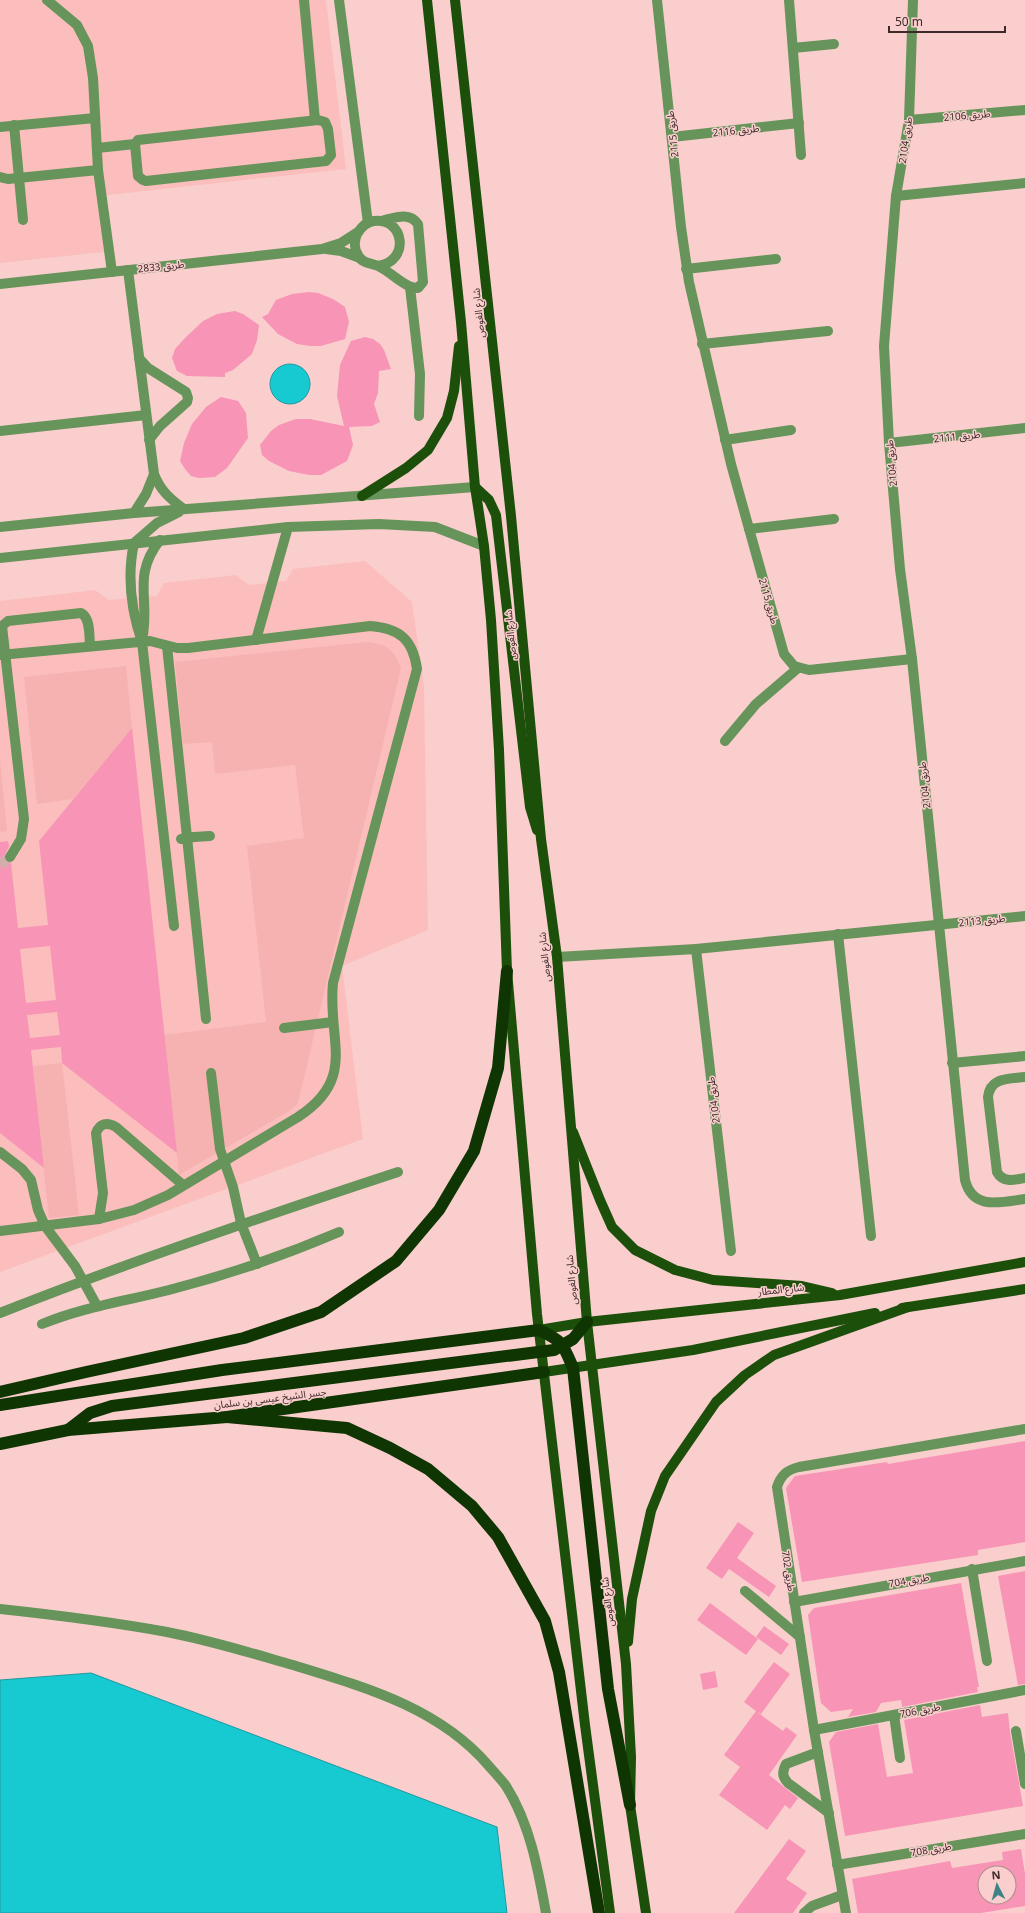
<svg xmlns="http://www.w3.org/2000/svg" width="1025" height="1913" font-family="Georgia,'Noto Sans Arabic',serif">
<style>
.built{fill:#fbbebd}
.green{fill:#f5b2b1}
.water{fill:#17c9d0;stroke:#22999e}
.building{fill:#f894b5;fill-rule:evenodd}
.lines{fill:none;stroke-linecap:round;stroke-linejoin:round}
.minor-tunnel{stroke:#d3adac;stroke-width:10;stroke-dasharray:10 5;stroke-linecap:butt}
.minor{stroke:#66945a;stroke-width:10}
.major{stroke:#1c4f0a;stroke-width:10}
.highway{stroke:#0f3503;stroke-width:12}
.minor-bridge{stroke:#66945a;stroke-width:10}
.labels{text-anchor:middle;stroke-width:3;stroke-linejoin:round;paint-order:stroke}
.street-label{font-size:10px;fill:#3d2929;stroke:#f9cecd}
</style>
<rect width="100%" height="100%" fill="#f9cecd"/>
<!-- built -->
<g class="built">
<path d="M0,0H326L346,169L99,196L104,252L0,263Z"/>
<path d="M365,561L412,602L424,687L428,930L342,966L363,1139L0,1272V601L95,590L109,600L157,596L164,583L236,575L249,585L286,581L293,569Z"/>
</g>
<!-- green -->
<g class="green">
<path d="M367,642C388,645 393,648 401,668L298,1103L291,1110L179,1175L164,1035L266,1022L247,846L304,838L295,765L215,774L212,742L183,744L175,662Z"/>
<path d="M126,666L132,728L73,799L37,804L24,677Z"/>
<path d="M0,759L7,831L0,832Z"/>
<path d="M62,1063L79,1215L49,1218L33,1066Z"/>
</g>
<!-- water -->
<g class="water">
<circle cx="290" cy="384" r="20"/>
<path d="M91,1673L497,1827L507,1913H0V1680Z"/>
</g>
<!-- building -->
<g class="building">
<path d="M309,292L318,293L333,299L345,307L349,322L345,339L321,346H310L297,344L278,334L262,317L268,314L276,300L292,294Z"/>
<path d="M235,311L243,314L259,325L257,340L252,354L233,370L225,373V377L187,376L177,371L172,358L175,349L185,338L203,321L217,314Z"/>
<path d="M365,337L373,339L380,344L384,350L391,369L379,371L378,393L374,404L380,422L372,426L347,427H349L353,445L347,461L321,475H309L289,471L269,461L262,455L260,445L271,431L279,425L296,419H310L344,426L337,396L340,365L351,341Z"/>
<path d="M221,397L238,401L246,413L248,438L227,468L215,477L199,478L191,476L185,469L180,461L184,443L192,424L206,407Z"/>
<path d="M132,728L177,1153L62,1063L61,1047L31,1050L44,1168L0,1133V842L8,841L9,846L4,857L6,862L11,863L18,928L48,925L39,841ZM50,946L56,1000L26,1003L20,949ZM57,1012L60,1035L30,1038L27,1015Z"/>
<path d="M1025,1441V1542L978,1550V1555L802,1582L786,1488L795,1476L887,1462L888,1464Z"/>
<path d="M738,1522L754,1533L737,1558L776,1586L769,1597L729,1569L722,1579L706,1568Z"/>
<path d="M1025,1571V1684L1018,1685L998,1576Z"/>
<path d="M961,1583L979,1687H977L978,1692L902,1707L901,1700L881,1703L876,1712L848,1717L853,1709L831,1712L821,1703L808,1615L814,1608Z"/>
<path d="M710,1603L758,1639L746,1655L697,1620Z"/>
<path d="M764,1626L789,1644L781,1655L756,1637Z"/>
<path d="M774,1662L790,1674L761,1714L757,1712L783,1731L786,1727L797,1735L769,1775L798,1798L790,1809L785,1805L767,1830L719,1795L740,1767L724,1755L756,1711L744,1702Z"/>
<path d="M715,1671L718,1687L703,1690L700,1674Z"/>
<path d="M980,1705L982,1717L1008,1713L1010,1732L1023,1806L845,1836L829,1742L836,1732L878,1724L887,1777L913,1773L904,1720Z"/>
<path d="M789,1839L806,1851L786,1879L807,1893L793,1913H734Z"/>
<path d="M1021,1849L1025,1874V1906L981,1913H858L852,1879L950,1861L952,1868L1003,1860L1002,1852ZM985,1873H1009V1897H985Z"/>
</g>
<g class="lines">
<!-- minor-tunnel -->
<path class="minor-tunnel" d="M0,865L10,857"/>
<!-- minor -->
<g class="minor">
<path d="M47,0L77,25L88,46L93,78L98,170L112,272"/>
<path d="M304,0L315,120"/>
<path d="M339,0L368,223"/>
<path d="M657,0L681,227L689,282L731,464L784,654L794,666L809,670L912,659"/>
<path d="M789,0L801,155"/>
<path d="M913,0L909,120L896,196L884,346L889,443L900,569L912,659L965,1180C973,1211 1001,1202 1025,1199"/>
<path d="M793,48L834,44"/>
<path d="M318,120L325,122L328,129L331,155L326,161L146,181L143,180L138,176L135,144L138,140Z"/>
<path d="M909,120L1025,110"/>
<path d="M14,125L23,220"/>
<path d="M0,127L95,118"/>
<path d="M672,137L799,123"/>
<path d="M97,148L135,144"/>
<path d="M0,177L8,179L98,170"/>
<path d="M896,196L1025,183"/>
<path d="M326,249L341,251L360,258"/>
<path d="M378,266C411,261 404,217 374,221C367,222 361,227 357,234C354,241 354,250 359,257C364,264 371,263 378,266C389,271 398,281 409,286C412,288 415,288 418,288L423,282L418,224C409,211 394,218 381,221"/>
<path d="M686,269L776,259"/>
<path d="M128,270L154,474C160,490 170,499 184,509"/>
<path d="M0,284L322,249L341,243L358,232"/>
<path d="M410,287L420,374L419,416"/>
<path d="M702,344L828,331"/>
<path d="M139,358L148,368L186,392L188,398L187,402L160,426L149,440"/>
<path d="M0,431L146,415"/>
<path d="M725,440L791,430"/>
<path d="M889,443L1025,428"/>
<path d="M134,513L146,494L154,474"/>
<path d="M0,527L134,513L475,487"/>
<path d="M749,529L834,519"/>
<path d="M0,558L288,527L379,524L435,527L484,546"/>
<path d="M142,640C151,600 131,577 160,540"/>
<path d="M256,640L288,527"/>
<path d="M167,646L206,1019"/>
<path d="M0,655L150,641L177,648H188L370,626C400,628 413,640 417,669L333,983C327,1040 358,1078 298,1117L168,1195L134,1210L99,1219L0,1231"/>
<path d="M725,741L756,704L798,668"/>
<path d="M194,837L210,836"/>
<path d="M10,857L21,839L24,819L2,626L8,621L81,613C91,618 89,637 90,646"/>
<path d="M174,926L142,642C131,610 127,576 134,543L157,523L179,512"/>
<path d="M838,934L871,1236"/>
<path d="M696,949L731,1251"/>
<path d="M557,957L696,949L1025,916"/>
<path d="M284,1028L333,1022"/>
<path d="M952,1063L1025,1056"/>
<path d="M211,1073L220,1149L233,1187L241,1223L257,1264"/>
<path d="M1025,1077C1009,1079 990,1077 988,1097L997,1172C1003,1183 1014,1180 1025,1178"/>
<path d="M0,1152L22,1169L31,1180L38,1210L45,1226L75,1266L97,1306"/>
<path d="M99,1219L103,1193L96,1133C100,1123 107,1122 116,1127L183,1185"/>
<path d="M0,1313C131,1261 264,1216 398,1172"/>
<path d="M42,1324C83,1307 126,1301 169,1290C227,1275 283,1256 339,1232"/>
<path d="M972,1569L987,1661"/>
<path d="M745,1591L800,1637"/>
<path d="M794,1602L1025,1561"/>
<path d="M0,1609C56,1615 112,1622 167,1632C209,1640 251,1653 293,1665C364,1687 438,1707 488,1765C494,1772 501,1779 506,1786C530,1824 538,1869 546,1913"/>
<path d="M894,1715L900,1758"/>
<path d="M814,1730L1025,1690"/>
<path d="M1016,1731L1025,1784"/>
<path d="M818,1752L786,1764C782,1772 782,1777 788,1783L829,1813"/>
<path d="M837,1865L1025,1834"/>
<path d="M804,1913L812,1906L842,1895"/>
<path d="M846,1913L814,1730L777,1487C781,1475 787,1470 799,1467L1025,1429"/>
</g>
<!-- major -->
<g class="major">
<path d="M427,0L461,322L475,487L484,546L491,620L499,750L507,971L537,1314L585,1725L610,1913"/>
<path d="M455,0L511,516L541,839L557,957L587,1322L626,1664L631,1757L630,1805L646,1913"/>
<path d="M475,487L489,500L496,515L530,807L537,830"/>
<path d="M362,496L406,468L428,450L447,418L454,391L459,346"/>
<path d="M573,1132L600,1200L612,1227L635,1250L675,1270L713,1280L802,1286L832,1293"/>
<path d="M902,1308L1025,1289"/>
<path d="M539,1330L587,1322L840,1295L1025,1262"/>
<path d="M544,1372L693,1350L875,1313"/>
<path d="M628,1642L632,1599L651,1511L665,1476L716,1402L745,1375L774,1355L908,1307"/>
</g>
<!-- highway -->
<g class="highway">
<path d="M0,1392L86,1372L244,1338L321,1312L396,1261L439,1210L474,1151L498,1068L507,971"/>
<path d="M0,1405L222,1370L539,1330C563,1341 563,1344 573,1368L608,1689L630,1805"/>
<path d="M227,1417L347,1428L390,1448L428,1469L472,1506L498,1537L545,1621L559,1672L599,1913"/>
<path d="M68,1430L90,1413L112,1406L554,1350L573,1339L587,1322"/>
<path d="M0,1444L68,1430L227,1417L544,1372"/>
</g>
<!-- minor-bridge -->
<path class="minor-bridge" d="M181,839L194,837"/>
</g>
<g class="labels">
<!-- street labels -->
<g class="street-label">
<text transform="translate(967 115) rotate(-5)" y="4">طريق 2106</text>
<text transform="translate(736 130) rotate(-6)" y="4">طريق 2116</text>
<text transform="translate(672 134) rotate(-96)" y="4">طريق 2115</text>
<text transform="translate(905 140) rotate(-82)" y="4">طريق 2104</text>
<text transform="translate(161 266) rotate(-6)" y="4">طريق 2833</text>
<text transform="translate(478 313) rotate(-96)" y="4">شارع الغوص</text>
<text transform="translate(957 436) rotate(-6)" y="4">طريق 2111</text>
<text transform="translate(891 463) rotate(-95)" y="4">طريق 2104</text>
<text transform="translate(769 601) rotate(74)" y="4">طريق 2115</text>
<text transform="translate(510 635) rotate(-95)" y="4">شارع الغوص</text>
<text transform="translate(924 785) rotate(-96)" y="4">طريق 2104</text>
<text transform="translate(982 920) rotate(-6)" y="4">طريق 2113</text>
<text transform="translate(544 957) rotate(-96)" y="4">شارع الغوص</text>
<text transform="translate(713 1100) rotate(-97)" y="4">طريق 2104</text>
<text transform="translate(571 1280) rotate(-95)" y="4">شارع الغوص</text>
<text transform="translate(781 1289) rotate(-6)" y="4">شارع المطار</text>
<text transform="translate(270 1398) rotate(-7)" y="4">جسر الشيخ عيسى بن سلمان</text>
<text transform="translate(789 1571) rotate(81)" y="4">طريق 702</text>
<text transform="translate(909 1580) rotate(-10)" y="4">طريق 704</text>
<text transform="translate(607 1602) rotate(-97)" y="4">شارع الغوص</text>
<text transform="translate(920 1710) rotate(-11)" y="4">طريق 706</text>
<text transform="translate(931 1849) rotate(-10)" y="4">طريق 708</text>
</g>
</g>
<!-- north arrow -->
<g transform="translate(997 1885) rotate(354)"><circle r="19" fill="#f9cecd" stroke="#ae8c8b"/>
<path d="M0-3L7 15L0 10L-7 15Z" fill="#3c8487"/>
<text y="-6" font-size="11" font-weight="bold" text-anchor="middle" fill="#3d2929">N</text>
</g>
<!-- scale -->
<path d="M889 26v6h116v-6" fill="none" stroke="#3d2929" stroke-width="2"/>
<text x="895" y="26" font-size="12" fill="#3d2929" stroke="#f9cecd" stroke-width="3" paint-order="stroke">50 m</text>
</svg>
